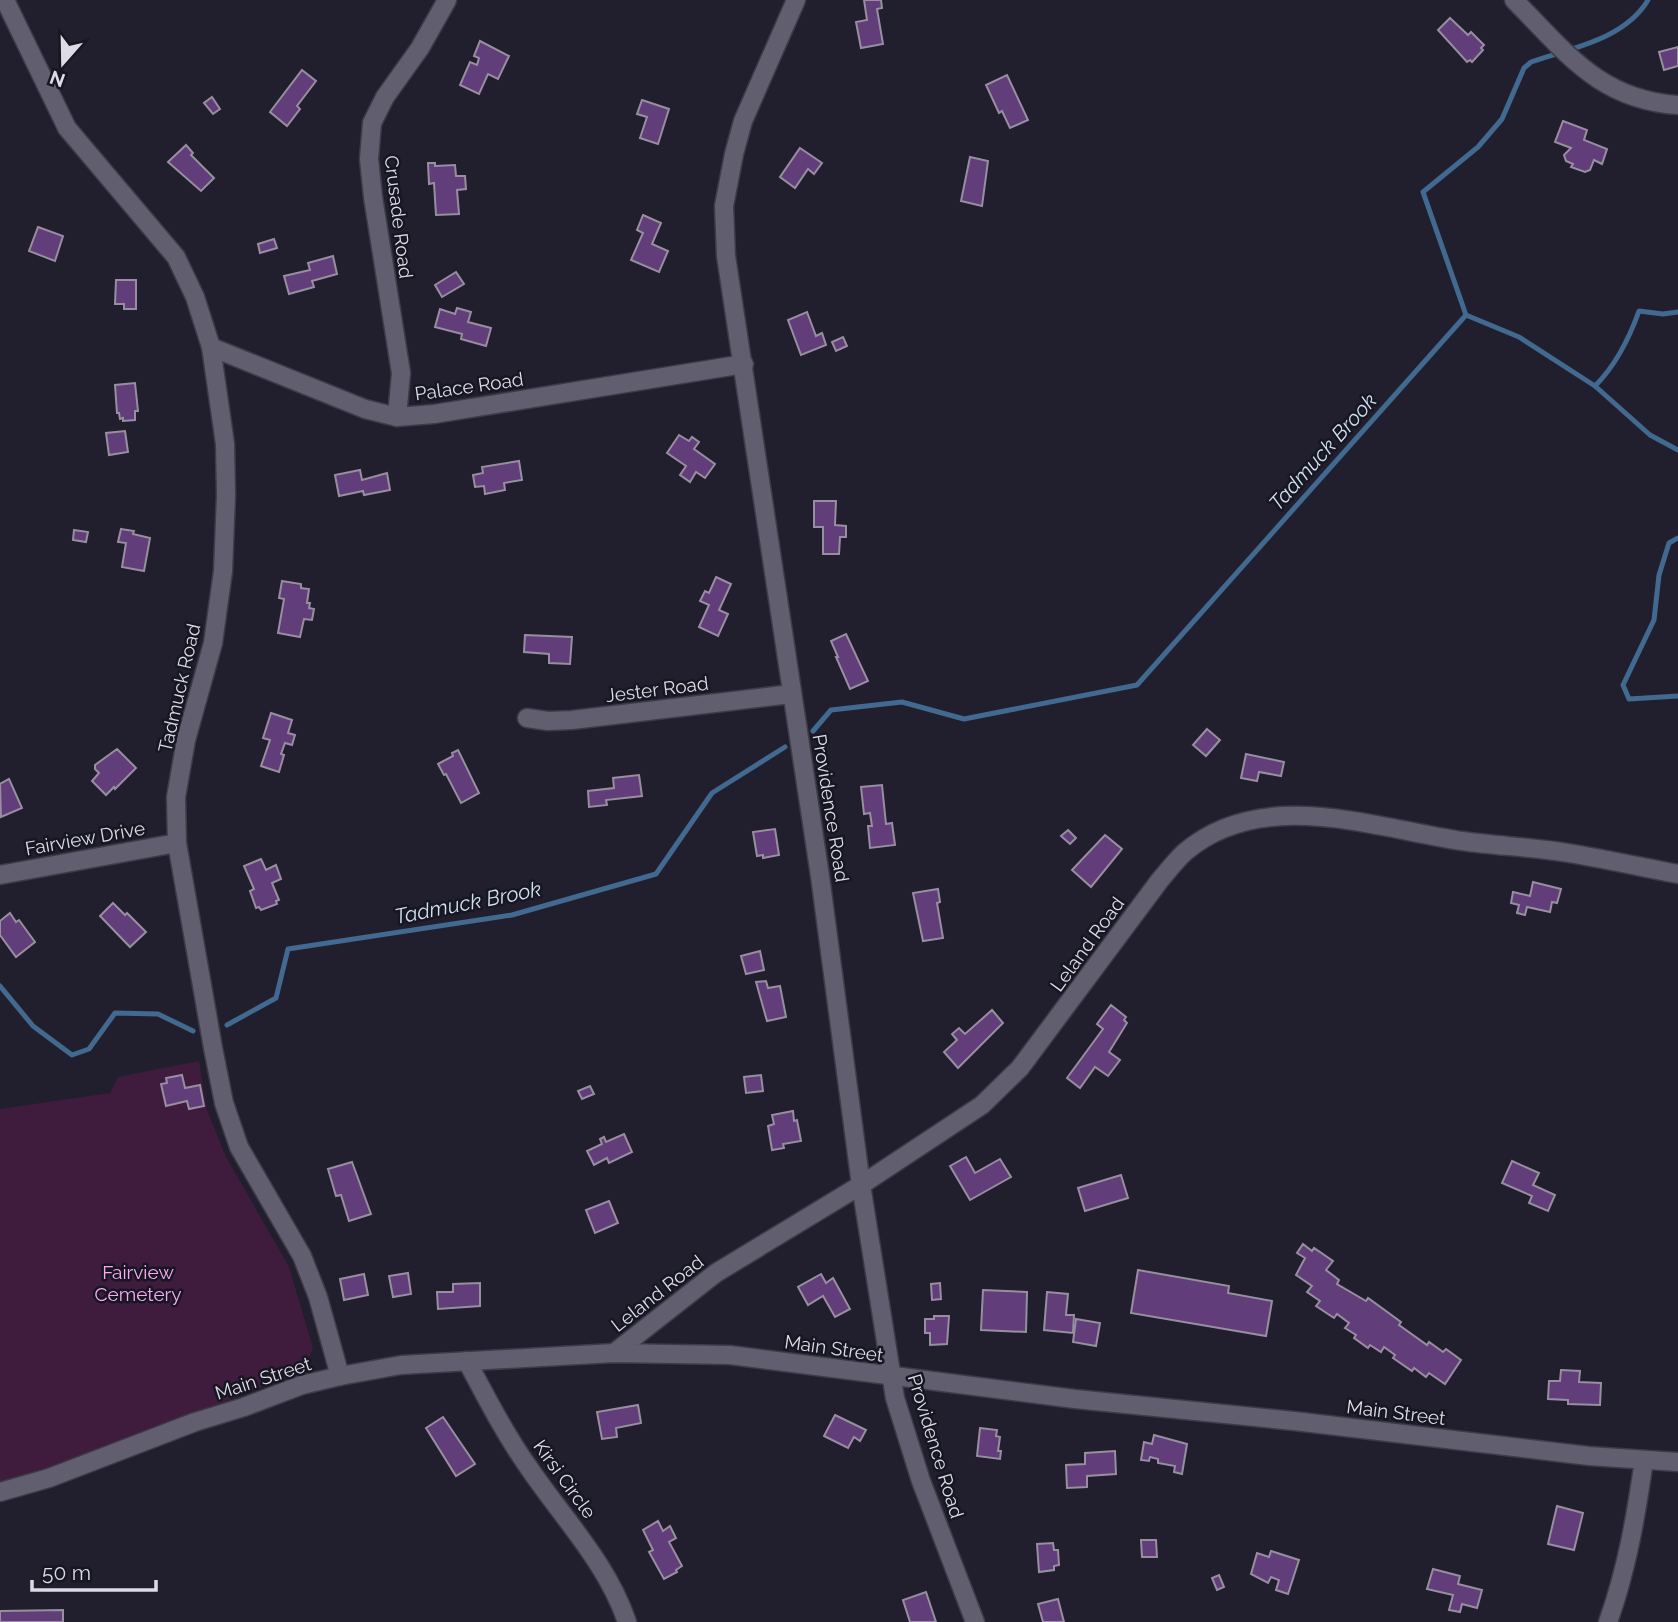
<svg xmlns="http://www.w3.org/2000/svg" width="1678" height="1622" font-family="Raleway,sans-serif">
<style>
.green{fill:#3f1c3e}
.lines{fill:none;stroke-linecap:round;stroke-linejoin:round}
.stream{stroke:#426990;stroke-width:5}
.building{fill:#613d7a;stroke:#978e9f;stroke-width:2}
.street-casing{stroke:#3d3b47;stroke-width:21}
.secondary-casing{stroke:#3d3b47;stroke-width:21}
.street{stroke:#605e6f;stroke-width:18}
.secondary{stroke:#605e6f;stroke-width:18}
.labels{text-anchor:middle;stroke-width:5;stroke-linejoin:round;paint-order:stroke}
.street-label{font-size:19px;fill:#dddce6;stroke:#171623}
.park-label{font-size:19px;fill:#faaaf5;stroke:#171623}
.water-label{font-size:21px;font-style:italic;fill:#d1dfef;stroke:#171623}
</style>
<rect width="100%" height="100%" fill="#211f2d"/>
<!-- green -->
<path class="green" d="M199,1061L207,1110L225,1155L289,1267L313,1348L303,1371L52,1469L0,1482V1109L110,1093L118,1077Z"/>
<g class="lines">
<!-- stream -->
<g class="stream">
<path d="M1466,315L1519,337L1595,386C1616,365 1629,339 1639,311L1663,314L1678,312"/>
<path d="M1595,386L1650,435L1678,450"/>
<path d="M1678,538L1669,543L1659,575L1654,620L1623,685L1629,699L1678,696"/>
<path d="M813,731L831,710L902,702L964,719L1137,685L1466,315L1423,192L1478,147L1502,119L1524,68L1531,62C1572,48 1625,39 1648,0"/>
<path d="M0,986L33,1026L72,1055L89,1049L115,1013L158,1014L193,1031"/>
<path d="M227,1025L276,998L288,949L512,915L656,874L712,793L785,747"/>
</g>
</g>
<!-- building -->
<g class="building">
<path d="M864,0H881L882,8L877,9L883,44L861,48L856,22L867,20Z"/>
<path d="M1450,18L1468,35L1471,32L1484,45L1481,48L1483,50L1472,62L1470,60L1467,62L1438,30Z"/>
<path d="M480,41L509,56L498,79L488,74L479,94L460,85L470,62L477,65L479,58L474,56Z"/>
<path d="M1678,47V66L1664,70L1659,52Z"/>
<path d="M302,70L316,81L297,106L300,109L287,126L270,112Z"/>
<path d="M1007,75L1028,120L1010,128L1002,111L999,113L986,85Z"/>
<path d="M212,97L220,109L213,114L204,103Z"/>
<path d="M642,100L669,109L658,144L640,138L647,117L637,114Z"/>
<path d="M1563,121L1587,130L1584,140L1607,149L1602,164L1594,160L1590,170L1585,172L1571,167L1573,164L1566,161L1564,155L1571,148L1555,142Z"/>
<path d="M186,145L193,153L191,155L214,178L201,191L168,162Z"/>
<path d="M800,148L822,163L814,174L808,169L795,188L780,177Z"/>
<path d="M970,157L988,161L982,206L961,201Z"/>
<path d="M428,163H435V166L455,165L456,176H465L466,189L457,190L459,214L436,215L434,183L429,184Z"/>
<path d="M643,215L661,223L652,244L668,251L659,272L631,260L643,233L637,230Z"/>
<path d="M38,227L63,236L55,261L29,251Z"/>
<path d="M274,239L277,248L260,253L258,244Z"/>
<path d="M333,256L337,274L312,281L314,287L289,294L284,276L310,270L308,263Z"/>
<path d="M456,272L464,284L442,297L435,285Z"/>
<path d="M116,280H136V309H124V304H115Z"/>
<path d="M457,308L471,312L468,322L491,328L486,346L461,339L462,334L435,327L440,309L455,314Z"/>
<path d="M807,312L816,336L822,333L826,345L801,355L788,320Z"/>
<path d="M843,337L847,346L836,351L832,342Z"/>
<path d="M135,383L138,411H135V420L123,421V418L120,419L119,413H117L115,385Z"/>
<path d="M125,431L128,452L109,455L106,433Z"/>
<path d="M679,435L689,441L692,437L699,442L694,449L715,464L705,478L696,472L690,482L680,475L686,466L667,453Z"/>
<path d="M519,461L522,480L504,483L505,490L485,494L484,486L475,487L473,475L483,473L482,467Z"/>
<path d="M360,470L362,480L387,473L390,490L364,495L363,491L339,496L335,475Z"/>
<path d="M814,501H836L835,525L846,526V537H840L839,554H823V527H814Z"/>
<path d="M121,529L134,531L133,534L150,538L144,571L122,567L126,543L118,542Z"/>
<path d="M74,530L88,532L86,542L73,540Z"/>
<path d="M716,577L731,584L719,610L728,614L718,636L699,627L709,605L700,601L705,591L709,593Z"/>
<path d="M282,581L301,584V588L309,589L307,603H310L309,608L314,609L312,620L304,619L300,637L278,633L284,599L279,598Z"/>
<path d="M846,634L868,681L850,689L836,657H838L831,641Z"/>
<path d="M525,635L572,637L570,664L549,663V654L524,652Z"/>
<path d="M271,713L292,720L288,733L295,735L292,745L285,743L281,754L284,755L279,772L261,766L270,740L263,738Z"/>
<path d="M1207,729L1220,740L1206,756L1193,745Z"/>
<path d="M117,749L136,768L115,789L114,787L106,795L92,781L99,773L95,769V765Z"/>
<path d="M458,750L479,793L461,803L446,774L444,775L438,764L453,756L452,753Z"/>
<path d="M1246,754L1284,762L1281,776L1259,772L1257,781L1241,778Z"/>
<path d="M639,775L642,796L606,800L607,805L589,807L588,791L614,788L613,778Z"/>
<path d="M9,779L22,808L1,817L0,784Z"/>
<path d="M882,785L886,824L892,823L895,845L870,848L868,826H872L870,813L864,814L861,787Z"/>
<path d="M775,829L779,855L763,858V855L757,856L753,832Z"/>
<path d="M1068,830L1076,838L1070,844L1061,836Z"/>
<path d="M1105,835L1122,849L1091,887L1072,870Z"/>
<path d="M261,859L266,870L276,865L281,879L272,883L279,900L276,901L277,904L261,910L259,907L256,908L250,891L254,889L244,866Z"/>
<path d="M1533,882L1561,889L1557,903L1552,902L1550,912L1527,907L1525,915L1517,913L1519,905L1511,903L1513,892L1530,896Z"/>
<path d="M938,889L940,902L937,903L943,938L923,941L913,893Z"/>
<path d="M113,903L125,915L127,913L146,932L130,947L100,916Z"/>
<path d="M10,913L16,922L19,920L35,942L16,957L0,935V921Z"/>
<path d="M760,951L764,970L746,974L741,956Z"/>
<path d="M766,981L768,988L780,986L786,1017L767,1021L756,982Z"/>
<path d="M1111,1005L1126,1017L1124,1020L1127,1023L1109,1052L1120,1060L1108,1076L1095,1067L1080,1088L1067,1078L1103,1029L1097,1024Z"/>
<path d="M992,1010L1003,1023L958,1068L944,1052L957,1040L952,1034L959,1028L965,1034Z"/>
<path d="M182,1075L185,1088L200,1085L204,1106L189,1109L187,1101L166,1106L161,1084L167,1083L166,1078Z"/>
<path d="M761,1075L763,1091L746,1093L744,1077Z"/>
<path d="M590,1086L594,1094L582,1099L578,1091Z"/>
<path d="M793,1111L794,1121L797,1120L801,1141L783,1144L784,1148L772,1150L768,1126L774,1124L772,1115Z"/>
<path d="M624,1134L632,1152L609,1163L607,1158L594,1165L587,1151L602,1144L600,1139L604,1137L606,1142Z"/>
<path d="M966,1157L975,1173L1000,1159L1011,1177L970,1200L950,1166Z"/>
<path d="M1512,1161L1539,1173L1533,1185L1555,1195L1548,1211L1529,1203L1532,1196L1502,1183Z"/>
<path d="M352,1162L371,1214L349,1221L341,1195L336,1196L328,1169Z"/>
<path d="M1121,1175L1128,1198L1085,1211L1078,1188Z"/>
<path d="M609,1201L618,1223L595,1233L586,1210Z"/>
<path d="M1303,1244L1312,1251L1314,1248L1333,1261L1326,1270L1339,1280L1337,1284L1366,1301L1368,1298L1401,1322L1399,1325L1427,1345L1429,1342L1443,1352L1446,1349L1461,1360L1445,1384L1429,1373L1426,1377L1414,1368L1412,1371L1393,1358L1395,1355L1384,1347L1381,1352L1370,1345L1368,1348L1354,1338L1356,1335L1345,1328L1349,1323L1337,1314L1334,1318L1316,1306L1320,1301L1307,1292L1312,1286L1296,1275L1305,1258L1297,1253Z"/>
<path d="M1138,1270L1229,1286L1228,1293L1272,1301L1266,1336L1131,1313Z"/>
<path d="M408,1273L411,1294L393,1297L389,1276Z"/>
<path d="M364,1274L368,1295L344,1300L340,1279Z"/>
<path d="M821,1274L826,1283L833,1278L850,1309L835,1317L823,1296L808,1305L798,1287Z"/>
<path d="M480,1283V1306L438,1309L437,1292H453V1284Z"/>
<path d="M940,1283L941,1299L932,1300L931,1284Z"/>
<path d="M983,1290L1027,1292L1026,1332L981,1330Z"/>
<path d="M1047,1292L1068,1294L1066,1315H1074L1073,1333L1044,1330Z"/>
<path d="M934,1316H949L947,1344L930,1345V1333H925V1319H934Z"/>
<path d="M1076,1319L1100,1323L1096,1346L1073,1342Z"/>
<path d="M1561,1370L1580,1371L1579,1382L1601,1383L1600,1405L1568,1404V1400L1548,1399L1549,1381H1560Z"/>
<path d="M638,1405L641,1423L616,1428L617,1437L602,1439L597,1412Z"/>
<path d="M835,1415L866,1430L860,1441L854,1437L848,1448L824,1436Z"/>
<path d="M443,1417L475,1464L456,1476L426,1428Z"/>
<path d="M980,1428L997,1430L996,1436L1000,1437L998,1451H1001L1000,1459L977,1456Z"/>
<path d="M1154,1435L1187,1444L1182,1474L1174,1472L1175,1466L1158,1463V1459L1150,1457L1149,1461L1141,1460L1144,1442L1152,1444Z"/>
<path d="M1115,1451L1116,1474L1087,1476V1487L1067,1488L1066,1465L1085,1464V1453Z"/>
<path d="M1557,1506L1583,1513L1574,1550L1548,1544Z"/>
<path d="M658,1521L663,1531L670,1526L676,1538L669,1542L682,1566L676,1570L677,1572L664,1579L649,1552L653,1550L643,1530Z"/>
<path d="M1141,1540H1156L1157,1557H1142Z"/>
<path d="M1053,1543L1054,1550H1058L1059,1565L1054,1566V1570L1039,1572L1037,1544Z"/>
<path d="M1271,1551L1299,1560L1288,1594L1276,1590L1279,1580L1271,1577L1268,1583L1251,1574L1257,1553L1269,1557Z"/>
<path d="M1433,1569L1460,1576L1458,1584L1482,1590L1477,1608L1462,1604L1460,1612L1449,1610L1453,1595L1427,1589Z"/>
<path d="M1219,1575L1224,1587L1217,1590L1212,1578Z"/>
<path d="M926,1592L936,1622H910L903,1600Z"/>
<path d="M1058,1599L1064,1622H1043L1038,1604Z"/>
<path d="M63,1610V1622H0V1611Z"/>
</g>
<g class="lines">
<defs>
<g id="street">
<path d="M796,0L743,121L734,154L724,206L726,256L820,876L861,1185L895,1398L921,1481L975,1622"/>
<path d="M1514,0C1566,52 1599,100 1678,105"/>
<path d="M211,347L365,409L397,417L434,414L744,364"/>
<path d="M397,417L401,373L373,197L369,159L372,123L385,97L420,48L447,0"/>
<path d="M527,718L548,721L572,720L791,694"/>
<path d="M0,875L177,843"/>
<path d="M614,1353L716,1273L861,1185L982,1105L1020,1068L1160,880C1168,871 1176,860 1185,852C1262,786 1375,828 1462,841C1497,846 1533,847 1568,853C1605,859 1641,867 1678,874"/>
<path d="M467,1361C486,1397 505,1434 529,1468C563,1518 607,1563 627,1622"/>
<path d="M1608,1622C1627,1569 1636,1516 1644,1460"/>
</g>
<g id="secondary">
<path d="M5,0L67,128L176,257L195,297L211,347L225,444L226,495L223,571L213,643L186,740L176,797L177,843L213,1048L224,1103L239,1147L302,1256L318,1297L340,1376"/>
<path d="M0,1492L49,1478L195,1422L244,1407L302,1385L340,1376L401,1365L614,1353L730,1355L1075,1399L1294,1421L1589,1456L1678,1462"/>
</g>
</defs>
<!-- street casing -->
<use href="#street" class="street-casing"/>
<!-- secondary casing -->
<use href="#secondary" class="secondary-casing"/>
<!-- street -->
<use href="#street" class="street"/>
<!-- secondary -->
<use href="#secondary" class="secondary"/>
</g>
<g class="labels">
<!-- street labels -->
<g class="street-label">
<text transform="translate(399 217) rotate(83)" y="7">Crusade Road</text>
<text transform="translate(469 386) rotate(-8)" y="7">Palace Road</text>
<text transform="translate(179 688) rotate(-77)" y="7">Tadmuck Road</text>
<text transform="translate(657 689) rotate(-7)" y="7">Jester Road</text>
<text transform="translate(831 808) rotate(81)" y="7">Providence Road</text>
<text transform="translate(85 838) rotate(-10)" y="7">Fairview Drive</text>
<text transform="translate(1087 944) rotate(-54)" y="7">Leland Road</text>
<text transform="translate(657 1293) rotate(-38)" y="7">Leland Road</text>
<text transform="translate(834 1348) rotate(8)" y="7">Main Street</text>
<text transform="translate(263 1378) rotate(-18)" y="7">Main Street</text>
<text transform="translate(1396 1412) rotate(7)" y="7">Main Street</text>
<text transform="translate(936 1446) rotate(73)" y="7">Providence Road</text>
<text transform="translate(565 1479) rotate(54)" y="7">Kirsi Circle</text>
</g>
<!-- park labels -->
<g class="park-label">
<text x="138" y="1279">Fairview<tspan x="138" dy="22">Cemetery</tspan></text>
</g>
<!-- water labels -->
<g class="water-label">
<text transform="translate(1323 452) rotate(-48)" y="7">Tadmuck Brook</text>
<text transform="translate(468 903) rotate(-11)" y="7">Tadmuck Brook</text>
</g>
</g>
<!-- north arrow -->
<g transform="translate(63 63) rotate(200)" stroke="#171623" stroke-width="5" paint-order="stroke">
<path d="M0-5L12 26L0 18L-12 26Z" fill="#dddce6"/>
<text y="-10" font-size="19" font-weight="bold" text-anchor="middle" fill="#dddce6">N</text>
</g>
<!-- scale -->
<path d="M32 1580v10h124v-10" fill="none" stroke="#dddce6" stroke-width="3.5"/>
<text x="42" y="1580" font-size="21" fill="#dddce6" stroke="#171623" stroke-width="5" paint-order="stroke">50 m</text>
</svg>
